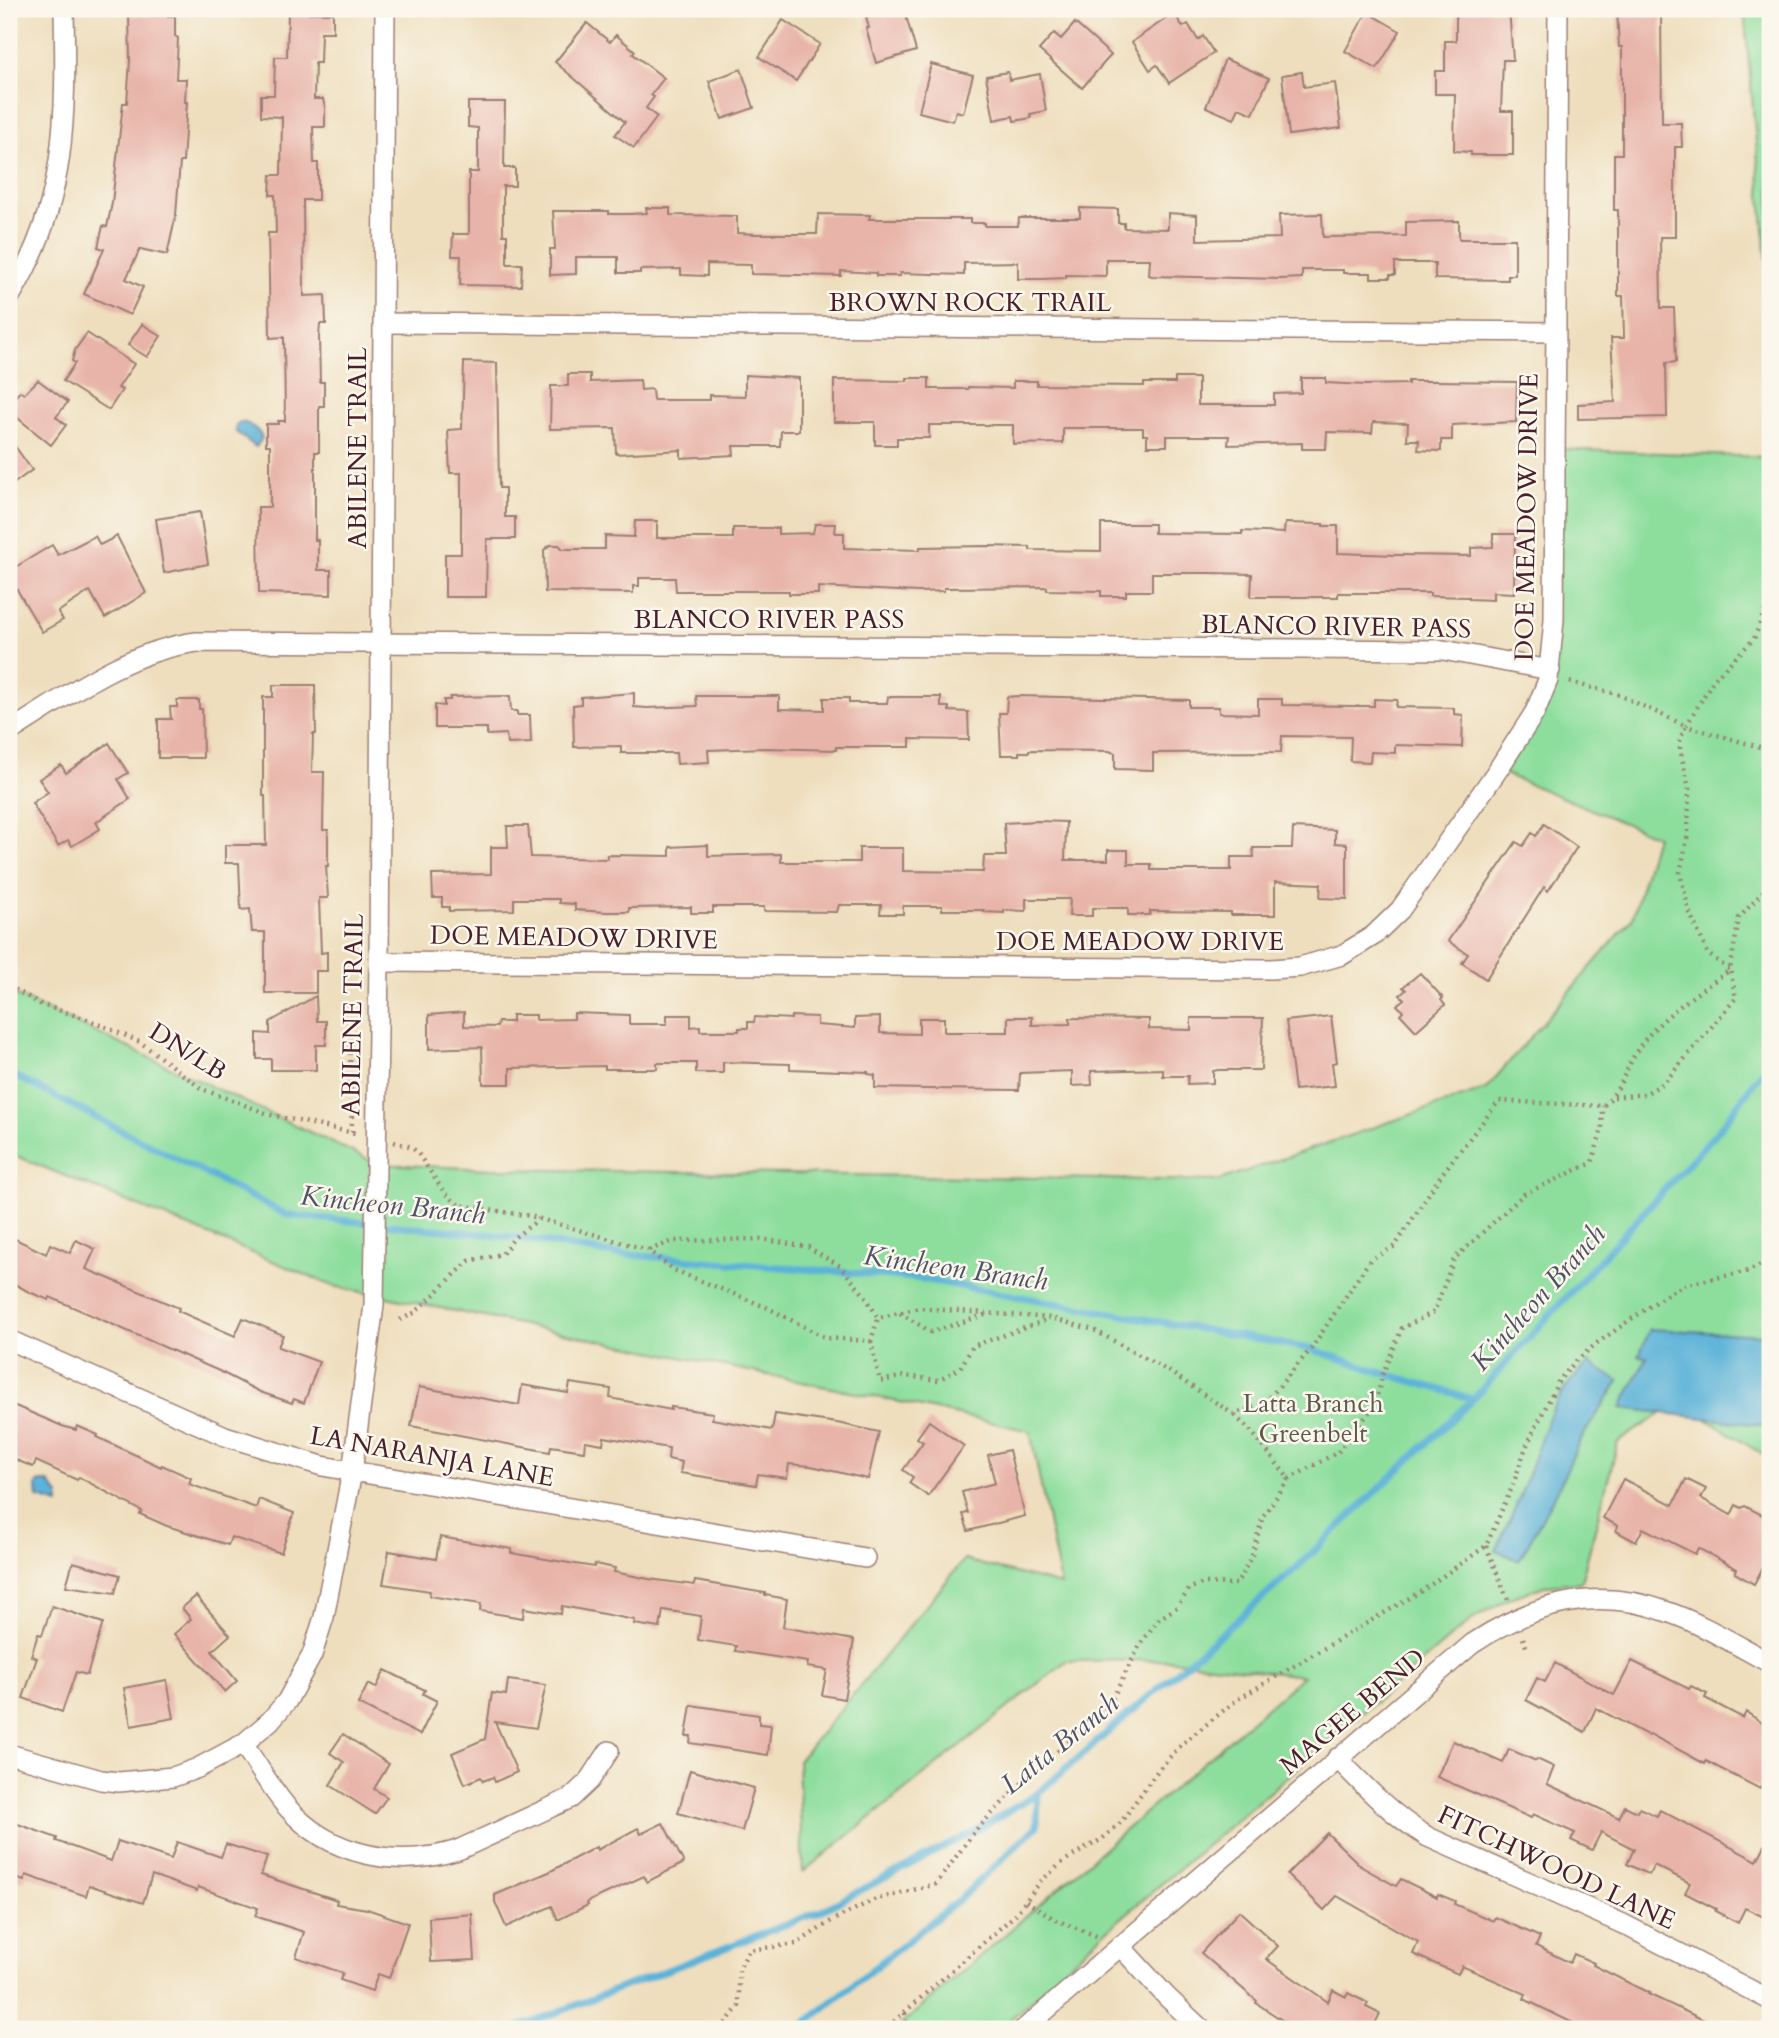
<svg xmlns="http://www.w3.org/2000/svg" width="1779" height="2038" font-family="Cardo,serif">
<style>
.green{fill:#8dde9d;stroke:#6c7e64;stroke-width:2}
.water{fill:#5bb2d8;stroke:#526882;stroke-width:2}
.lines{fill:none;stroke-linecap:round;stroke-linejoin:round}
.stream{stroke:#5bb2d8;stroke-width:7}
.building{fill:#e8b4a9}
.street-casing{stroke:#9c7e74;stroke-width:22}
.path{stroke:#9c7e74;stroke-width:4.5;stroke-dasharray:2 5;stroke-linecap:butt}
.street{stroke:#fff;stroke-width:19}
.labels{text-anchor:middle;stroke-width:5;stroke-linejoin:round;paint-order:stroke}
.street-label{font-size:26px;fill:#4a1f2b;stroke:#fbf7ec}
.park-label{font-size:26px;fill:#5e584d;stroke:#fbf7ec}
.water-label{font-size:28px;font-style:italic;fill:#505268;stroke:#fbf7ec}
</style>
<rect width="100%" height="100%" fill="#fbf7ec"/>
<filter id="ink" filterUnits="userSpaceOnUse"><feTurbulence type="fractalNoise" baseFrequency=".0143" numOctaves="2"/><feDisplacementMap in="SourceGraphic" scale="14" xChannelSelector="R" yChannelSelector="G"/><feConvolveMatrix kernelMatrix="1 2 1 2 8 2 1 2 1" color-interpolation-filters="sRGB"/></filter>
<filter id="wash" filterUnits="userSpaceOnUse"><feTurbulence type="fractalNoise" baseFrequency=".00686" numOctaves="4" result="noise"/><feDisplacementMap in="SourceGraphic" scale="28" xChannelSelector="R" yChannelSelector="G"/><feGaussianBlur stdDeviation="1.57" result="paint"/><feColorMatrix in="noise" values="0 0 0 0 0 0 0 0 0 0 0 0 0 0 0 0 0 1.4 0 .05"/><feComposite in="paint" operator="in"/></filter>
<g filter="url(#wash)">
<rect width="100%" height="100%" fill="#eedebd"/>
<!-- green -->
<g class="green">
<path d="M1744,9H1770V295Z"/>
<path d="M1770,443V1459L1679,1402L1618,1442L1581,1582L1547,1585L1510,1598L1470,1621L1098,1938L1000,2029H896L1303,1676L1168,1660L1066,1661L803,1872L798,1761L964,1560L1061,1585L1030,1431L895,1401L333,1286L9,1153V992L378,1164L492,1169L1217,1181L1486,1089L1632,919L1656,836L1497,771L1545,689L1555,449L1765,457Z"/>
</g>
<!-- water -->
<g class="water">
<path d="M240,422C248,422 260,431 262,438L256,447L236,432V425Z"/>
<path d="M1650,1329L1764,1335L1770,1364V1426L1621,1408L1647,1357L1639,1356Z"/>
<path d="M1589,1363L1619,1381L1579,1442L1559,1487L1519,1561L1496,1550C1506,1529 1515,1508 1524,1486C1540,1442 1551,1393 1589,1363Z"/>
<path d="M41,1482H48L59,1495V1504L38,1498L37,1484Z"/>
</g>
<g class="lines">
<!-- stream -->
<g class="stream">
<path d="M9,1073L287,1215L515,1237L606,1253L916,1278L1311,1349L1383,1373L1473,1399L1718,1131L1770,1061"/>
<path d="M514,2029L821,1911L975,1831L1038,1793L1292,1572L1473,1399"/>
<path d="M798,2029L960,1899L1037,1826L1038,1793"/>
</g>
</g>
<g id="blocks">
<!-- building -->
<g class="building">
<path d="M894,9H904L916,51L876,63L866,28H869L866,17Z"/>
<path d="M1456,9H1509L1513,60H1503L1501,111H1513V155H1471V152L1454,151L1455,94H1435V71H1445V41H1456Z"/>
<path d="M1617,9H1661L1662,123H1681L1682,147H1675V237H1660L1661,308H1674L1676,362L1666,363L1667,417L1578,419V404L1615,402L1611,338H1624L1623,296H1618V210H1614V154H1622V47H1619Z"/>
<path d="M288,12L333,13V32H321L320,63H315L314,99H323L325,108V127H313L314,163H318V200H303L304,296L325,295L326,324H320L319,337L320,382H324V406H319V452H315V540H318V570H331V595L259,593L258,507H270V445H266V424H278V421H285L284,337L270,338L269,277L268,233H276L275,195H270L271,175H281L282,117L261,116V95H274L275,57H287Z"/>
<path d="M1367,12L1400,31L1377,69L1345,51Z"/>
<path d="M1174,13L1183,27L1188,24L1198,40L1203,36L1214,53L1169,83L1157,65L1150,70L1132,42Z"/>
<path d="M129,16H175V36L178,38L176,79H186L185,102H187L183,162H180L176,215L167,255L140,249L126,279L143,287L130,315L84,294L104,249L98,247L103,226L107,227L112,203L123,103H127L130,60Z"/>
<path d="M783,20L820,44L796,81L759,57Z"/>
<path d="M587,23L610,42L616,35L635,51L633,54L664,78L651,95L654,97L646,108L657,117L634,148L615,135L625,122L555,62Z"/>
<path d="M1075,23L1111,55L1082,88L1039,50L1054,33L1061,39Z"/>
<path d="M1225,59L1269,78L1253,114L1239,108L1234,119L1206,107Z"/>
<path d="M931,64L973,75L963,113L956,111L953,121L919,112Z"/>
<path d="M741,69L754,108L722,119L709,81Z"/>
<path d="M1008,72L1009,80L1040,74L1046,111L1030,114L1031,118L1014,121L1013,116L994,120L986,76Z"/>
<path d="M1302,72L1304,87L1335,83L1341,128L1289,135L1282,75Z"/>
<path d="M468,102H505L504,168H515V186H503V235H507V264H522L521,286L460,285L461,256H452L453,234H469V172H478V128L468,127Z"/>
<path d="M646,208H670V215L737,216V233L756,234H817L818,214L870,215L869,219H970V223H985V226H1018L1019,218H1080V208L1118,209V223H1124V228L1168,229V213L1197,215V240L1280,238L1279,215L1322,214L1323,237L1406,236V222L1459,221V239H1515V275H1508V280L1435,279V263H1395V275H1390V278H1371V273H1343V270H1302V278L1281,279L1152,276L1149,275L1150,259H1106V276L1066,275V278L1041,279H1018V262L964,263V275L900,273V276H876V273L841,271V276L751,274V265L707,264V276L681,275V269L640,270V273H618V257H576V274L550,275V249H555L553,211H609V214H629L647,213Z"/>
<path d="M142,324L161,336L147,357L128,345Z"/>
<path d="M87,333L134,364L118,388L122,390L109,410L63,381L75,363L72,361L75,350Z"/>
<path d="M464,362L497,363L499,488H505V517H515V539H487L486,597H445V554H461V473H450L448,430L462,429Z"/>
<path d="M568,374H590V382L640,380L641,390L652,389L653,400H709V395L745,396V375L799,378V431H781L780,446H733L734,455L681,458V450L616,454L615,428L550,429L551,386H568Z"/>
<path d="M907,378H929V389H968V387L1013,388V381H1037V385L1144,386V383H1175V378H1198V405H1274V394L1301,393V378H1326V383L1365,385L1408,384V381H1434L1517,382L1516,422L1452,425V440H1441V451L1418,450L1419,440H1407L1408,423L1373,422L1372,433L1327,432L1326,449H1302V443L1228,445L1229,436H1167V446H1147V435H1143V428H1063V443L1013,444V425H929V438H897V445H875V422H834V380L907,381Z"/>
<path d="M38,380L68,402L56,417L66,425L51,445L9,411V404L20,391L24,394Z"/>
<path d="M9,438L32,470L9,487Z"/>
<path d="M200,512L208,564L164,573L156,519Z"/>
<path d="M635,521H657V538H733V528H778V534L813,533L815,524H836L835,533H844V548L920,550V547L988,546L1030,547V550L1101,551V524H1154V533L1242,534V531L1284,533L1285,523L1323,524V526H1338V553L1397,555L1471,556V548L1493,547V534H1515L1514,593L1493,592V600L1469,599V597L1430,596V593H1338V597H1251L1252,574L1211,573H1152V591H1126V596H1101V591L1047,590V587L944,588V591L919,592L818,587V594H789V591H676L675,578H639V586H633V593L545,592L544,550L550,545H559L563,549H605V536L634,537Z"/>
<path d="M95,536L100,545L117,536L146,593L105,618L90,591L58,612L63,620L42,632L9,576V571L52,545L58,555Z"/>
<path d="M273,685H315L316,734H313L312,772H324L323,830H328V866H326L328,898H319L321,953L327,952V971H316V993H265V932H252L250,909L241,910L239,863H225V845H266L265,796H263V697H273Z"/>
<path d="M634,693V707L647,708L697,706L696,696H779V709L824,710V698H849V703H887L888,697H941V707H949V711L968,712L969,740L910,739V747H836V750L766,748L708,750L709,762L677,764L676,753H621V746L574,747L573,705L581,704V697Z"/>
<path d="M510,696L511,711H517V715H530L531,743L507,744L506,734L487,735V728H435V705L444,706V700H450V697Z"/>
<path d="M1018,696L1189,700V707H1219V713L1258,714V699H1282V705L1353,706H1374V699L1397,700L1396,707L1454,708V714L1463,715L1462,747L1395,745V753L1371,752L1370,762L1350,761L1351,737L1282,736L1281,752L1153,753V770L1115,769V753L1109,751L1029,750V752H1019V755H1001L999,713H1006L1007,697Z"/>
<path d="M177,700H199V709H202L203,758H158V719H171L170,707H177Z"/>
<path d="M109,743L128,773L118,779L130,799L96,822L100,829L72,846L68,840L58,846L32,803L48,792L39,779L61,765L66,773Z"/>
<path d="M1038,821L1066,822L1065,860H1108V850H1128V864H1151V870H1231V857H1254L1253,848H1292L1293,828L1335,830V843L1347,844V899L1320,898L1321,884L1275,882V915H1231V912L1150,911V915H1128V908H1092V916H1069L1070,899H1026V911L1004,910V913L984,912V910H942V906H903V914H880L881,905H839L837,912L764,911V907H713V913H691V907L629,908V912H607L575,910V904L559,903V899H514V910L449,911V907H442V898H433L432,875L491,874V847H508L507,826H528L531,857L607,859V855L670,856V847L708,845V856L781,854V862H859V848H903V871L983,872L984,856H1006L1004,823Z"/>
<path d="M1544,824L1577,847L1548,891L1544,887L1486,979L1462,963L1468,954L1448,941L1516,842L1523,846L1532,833L1536,836Z"/>
<path d="M1420,973L1443,998L1441,1000L1445,1005L1416,1031L1400,1014L1403,1011L1397,1005L1404,999L1400,995L1406,990L1403,987Z"/>
<path d="M316,996L317,1021H326V1045H316V1070H271V1059H257V1033L270,1034V1022Z"/>
<path d="M464,1012V1026L497,1027L498,1022H512V1015H536V1020L574,1019V1013L629,1015V1024H667V1015H691V1027L700,1026V1031H739V1028H748V1022H754L755,1017L791,1019V1016L817,1017V1025L855,1028V1018L880,1017V1033L919,1034V1018H944V1032H1008V1017H1032V1025L1070,1024V1018L1149,1019V1029L1191,1030V1018H1263L1261,1070H1218L1213,1071V1083L1187,1084L1188,1076H1163V1069L1091,1071L1092,1085L1072,1086V1071L1020,1073L1019,1090L929,1089L875,1088V1075L868,1074V1072L790,1069V1064L723,1062V1073H696V1063H657V1069H605V1066L510,1068V1084H483L482,1047L429,1049V1015Z"/>
<path d="M1331,1016L1337,1062L1332,1063L1335,1086L1295,1090L1286,1021Z"/>
<path d="M9,1236L46,1254L50,1244L70,1253L76,1240L95,1249L86,1269L179,1308L178,1311L235,1336L243,1318L283,1335L278,1347L319,1362L304,1403L294,1399L292,1403L260,1392L219,1371L50,1297L49,1300L29,1292L9,1281Z"/>
<path d="M570,1383L611,1389L610,1398L671,1410V1407L713,1413L712,1419L772,1430L775,1414L837,1423L879,1432L868,1479L811,1466L789,1464L787,1478L758,1474L756,1485L680,1473L682,1462L668,1459L669,1448L604,1437L603,1444L585,1441L584,1451L551,1446L550,1452L411,1426L419,1387L519,1405L522,1385L568,1393Z"/>
<path d="M13,1405L62,1426L76,1430L77,1426L98,1435L97,1437L161,1467L162,1465L191,1478L189,1484L256,1508L259,1499L294,1513L281,1553L231,1537L228,1545L167,1526L140,1514L142,1511L79,1477L77,1480L36,1461L33,1467L9,1457V1414Z"/>
<path d="M929,1421L964,1446L928,1496L909,1483L913,1477L903,1470L923,1442L917,1438Z"/>
<path d="M1009,1450L1025,1516L968,1531L963,1514L968,1513L962,1492L995,1483L988,1455Z"/>
<path d="M1623,1479L1673,1505L1686,1479L1706,1489L1701,1498L1731,1515L1736,1505L1741,1508L1745,1506L1770,1519V1554L1754,1584L1735,1573L1737,1569L1698,1548L1695,1554L1643,1528L1636,1542L1616,1531L1618,1526L1603,1518Z"/>
<path d="M440,1537L512,1549L511,1553L563,1562L594,1567L595,1564L615,1568L614,1572L649,1579L694,1585L695,1581L765,1593V1595L787,1599L783,1627L854,1640L844,1699L822,1695L827,1670L807,1667L808,1662L735,1651L736,1646L698,1640L701,1616L663,1610L660,1628L634,1624L635,1620L562,1606L561,1614L524,1608L523,1618L480,1611L481,1604L429,1596L430,1591L383,1584L389,1551L436,1559Z"/>
<path d="M73,1562L120,1575L115,1593L66,1586Z"/>
<path d="M196,1596L230,1635L212,1651L237,1681L225,1692L174,1634L191,1619L182,1608Z"/>
<path d="M52,1606L103,1623L87,1675L76,1672L62,1712L23,1698L37,1658L31,1656L38,1634L42,1635Z"/>
<path d="M1632,1661L1689,1689L1691,1686L1707,1694L1705,1698L1743,1718L1746,1712L1770,1728V1770L1760,1789L1706,1761L1705,1764L1650,1734L1649,1736L1596,1708L1585,1732L1526,1700L1537,1678L1545,1682L1555,1663L1614,1695Z"/>
<path d="M385,1670L425,1690L423,1694L437,1701L420,1735L358,1704L368,1684L376,1688Z"/>
<path d="M167,1680L174,1718L131,1726L124,1688Z"/>
<path d="M508,1680L546,1685L536,1728L495,1722L517,1772L495,1782L493,1777L483,1781L481,1777L465,1784L452,1753L485,1739L492,1693L506,1695Z"/>
<path d="M691,1705L759,1715V1724L771,1725L768,1755L690,1743L691,1736H686Z"/>
<path d="M343,1734L389,1764L374,1789L387,1797L375,1814L330,1785L344,1762L330,1753Z"/>
<path d="M1453,1741L1503,1763L1509,1749L1536,1761L1537,1759L1554,1767L1547,1784L1619,1818L1625,1806L1637,1812L1639,1808L1657,1816L1660,1810L1757,1861L1770,1836V1920L1745,1908L1738,1923L1715,1911L1716,1909L1685,1893L1690,1883L1654,1865L1649,1875L1627,1864L1634,1849L1601,1832L1592,1850L1571,1840L1575,1833L1533,1814L1531,1818L1437,1777Z"/>
<path d="M690,1770L754,1788L742,1831L678,1813Z"/>
<path d="M15,1823L57,1838L56,1841L111,1861L118,1841L171,1859L177,1842L221,1857L226,1844L267,1857L261,1875L337,1900L336,1904L367,1909L408,1923L389,1978L378,1974L372,1991L340,1980L343,1973L296,1957L304,1932L255,1916L258,1908L198,1887L197,1891L152,1875L143,1903L89,1885L86,1896L26,1875L24,1881L9,1876V1841Z"/>
<path d="M663,1823L684,1863L647,1882L644,1876L587,1902L588,1905L558,1920L552,1906L506,1927L495,1902V1895L549,1872L596,1847L597,1850L638,1828L641,1834Z"/>
<path d="M1327,1833L1362,1867L1396,1886L1401,1879L1437,1897L1438,1894L1455,1901L1454,1904L1493,1921L1495,1917L1540,1937L1536,1946L1570,1963L1574,1954L1594,1963L1593,1965L1649,1993L1648,1994L1723,2029H1585L1524,1999L1526,1994L1462,1966L1458,1974L1413,1954L1418,1942L1337,1896L1324,1910L1287,1874Z"/>
<path d="M1239,1911L1278,1946L1266,1959L1328,2002L1333,1990L1346,1997L1348,1993L1368,2003L1366,2007L1380,2014L1372,2029H1301L1290,2025L1256,2003L1257,2001L1201,1953Z"/>
<path d="M472,1914L475,1960L431,1962L429,1918Z"/>
</g>
</g>
</g>
<g filter="url(#ink)">
<use href="#blocks" fill-opacity="0" stroke="#9c7e74" stroke-width="2"/>
<g class="lines">
<defs>
<g id="street">
<path d="M9,298C68,203 66,116 64,9"/>
<path d="M384,323L1555,332"/>
<path d="M9,732C68,695 126,651 197,642L1443,650L1550,670"/>
<path d="M379,962L1271,969L1300,967L1342,955L1373,936L1400,910L1497,771L1535,712L1548,680L1554,620L1558,9"/>
<path d="M9,1340L225,1436L322,1466L865,1558"/>
<path d="M243,1744C257,1764 270,1787 286,1806C329,1856 396,1869 458,1850L571,1798L590,1780L609,1751"/>
<path d="M9,1754L101,1780L119,1782L173,1777L198,1768L243,1744L270,1721L287,1701L312,1655L324,1617L352,1472L374,1305L379,962L385,9"/>
<path d="M1337,1758C1366,1788 1393,1816 1428,1837L1623,1924L1770,2000"/>
<path d="M1120,1946L1167,1997L1201,2029"/>
<path d="M1024,2029L1472,1644C1532,1604 1594,1586 1665,1611C1701,1623 1736,1645 1770,1663"/>
</g>
</defs>
<!-- street casing -->
<use href="#street" class="street-casing"/>
<!-- path -->
<g class="path">
<path d="M1770,597L1754,639L1714,679L1686,726L1770,750"/>
<path d="M9,986L42,1005L87,1019L140,1042L202,1089L271,1115L358,1134"/>
<path d="M350,1046L352,1132"/>
<path d="M1614,1097L1645,1094L1664,1083L1736,998L1730,970L1739,918L1770,884"/>
<path d="M394,1142L411,1147L417,1152L444,1192L459,1205L530,1216L648,1250L674,1270L766,1307L826,1338L871,1341L878,1318L919,1308L1051,1318L1094,1330L1170,1372L1233,1414L1265,1403L1311,1349L1370,1260L1395,1246L1441,1175L1499,1101L1603,1106C1623,1089 1627,1062 1643,1042C1667,1012 1699,992 1730,970L1708,954L1689,911L1680,873L1688,834L1689,789L1680,749V739L1686,726L1617,694L1569,682"/>
<path d="M649,1250L674,1241L761,1239L808,1247L840,1266L866,1297L878,1318"/>
<path d="M900,1313L931,1332L985,1315"/>
<path d="M400,1320L416,1312L469,1261L502,1254L515,1237L539,1219"/>
<path d="M871,1341L880,1381L904,1376L939,1380L960,1368L973,1346L1047,1320"/>
<path d="M1289,1479L1338,1452L1375,1405L1383,1373L1402,1328L1434,1312L1454,1259L1524,1194L1592,1163L1602,1129L1603,1106"/>
<path d="M1486,1546L1508,1600"/>
<path d="M1523,1638L1527,1649"/>
<path d="M1026,1901L1056,1920L1099,1937"/>
<path d="M905,2013L907,2029"/>
<path d="M721,2029L739,2006V1969L749,1950L796,1944L833,1920L874,1900L936,1884L975,1831L1019,1786L1109,1705L1141,1643L1159,1619L1177,1607L1190,1588L1204,1583L1237,1584L1252,1555L1263,1516L1289,1479L1251,1431L1233,1414"/>
<path d="M882,2029L891,2024L1015,1915L1041,1881L1064,1861L1102,1839L1121,1822L1159,1769L1182,1744L1238,1699L1423,1590L1486,1546L1513,1485L1526,1447L1559,1380L1576,1361L1597,1343L1669,1293L1687,1284L1749,1271L1770,1260"/>
</g>
<!-- street -->
<use href="#street" class="street"/>
</g>
</g>
<g class="labels">
<!-- street labels -->
<g class="street-label">
<text x="970" y="311">BROWN ROCK TRAIL</text>
<text transform="translate(357 448) rotate(-90)" y="9">ABILENE TRAIL</text>
<text transform="translate(1526 517) rotate(-89)" y="9">DOE MEADOW DRIVE</text>
<text x="769" y="628">BLANCO RIVER PASS</text>
<text transform="translate(1336 626) rotate(1)" y="9">BLANCO RIVER PASS</text>
<text transform="translate(574 937) rotate(1)" y="9">DOE MEADOW DRIVE</text>
<text x="1140" y="950">DOE MEADOW DRIVE</text>
<text transform="translate(352 1015) rotate(-89)" y="9">ABILENE TRAIL</text>
<text transform="translate(188 1051) rotate(32)" y="9">DN/LB</text>
<text transform="translate(432 1456) rotate(10)" y="9">LA NARANJA LANE</text>
<text transform="translate(1352 1711) rotate(-40)" y="9">MAGEE BEND</text>
<text transform="translate(1557 1867) rotate(25)" y="9">FITCHWOOD LANE</text>
</g>
<!-- park labels -->
<g class="park-label">
<text x="1313" y="1412">Latta Branch<tspan x="1313" dy="30">Greenbelt</tspan></text>
</g>
<!-- water labels -->
<g class="water-label">
<text transform="translate(393 1204) rotate(6)" y="10">Kincheon Branch</text>
<text transform="translate(956 1267) rotate(8)" y="10">Kincheon Branch</text>
<text transform="translate(1537 1297) rotate(-48)" y="10">Kincheon Branch</text>
<text transform="translate(1059 1743) rotate(-39)" y="10">Latta Branch</text>
</g>
</g>
<!-- margin -->
<rect width="1779" height="2038" fill="none" stroke="#fbf7ec" stroke-width="35"/>
</svg>
